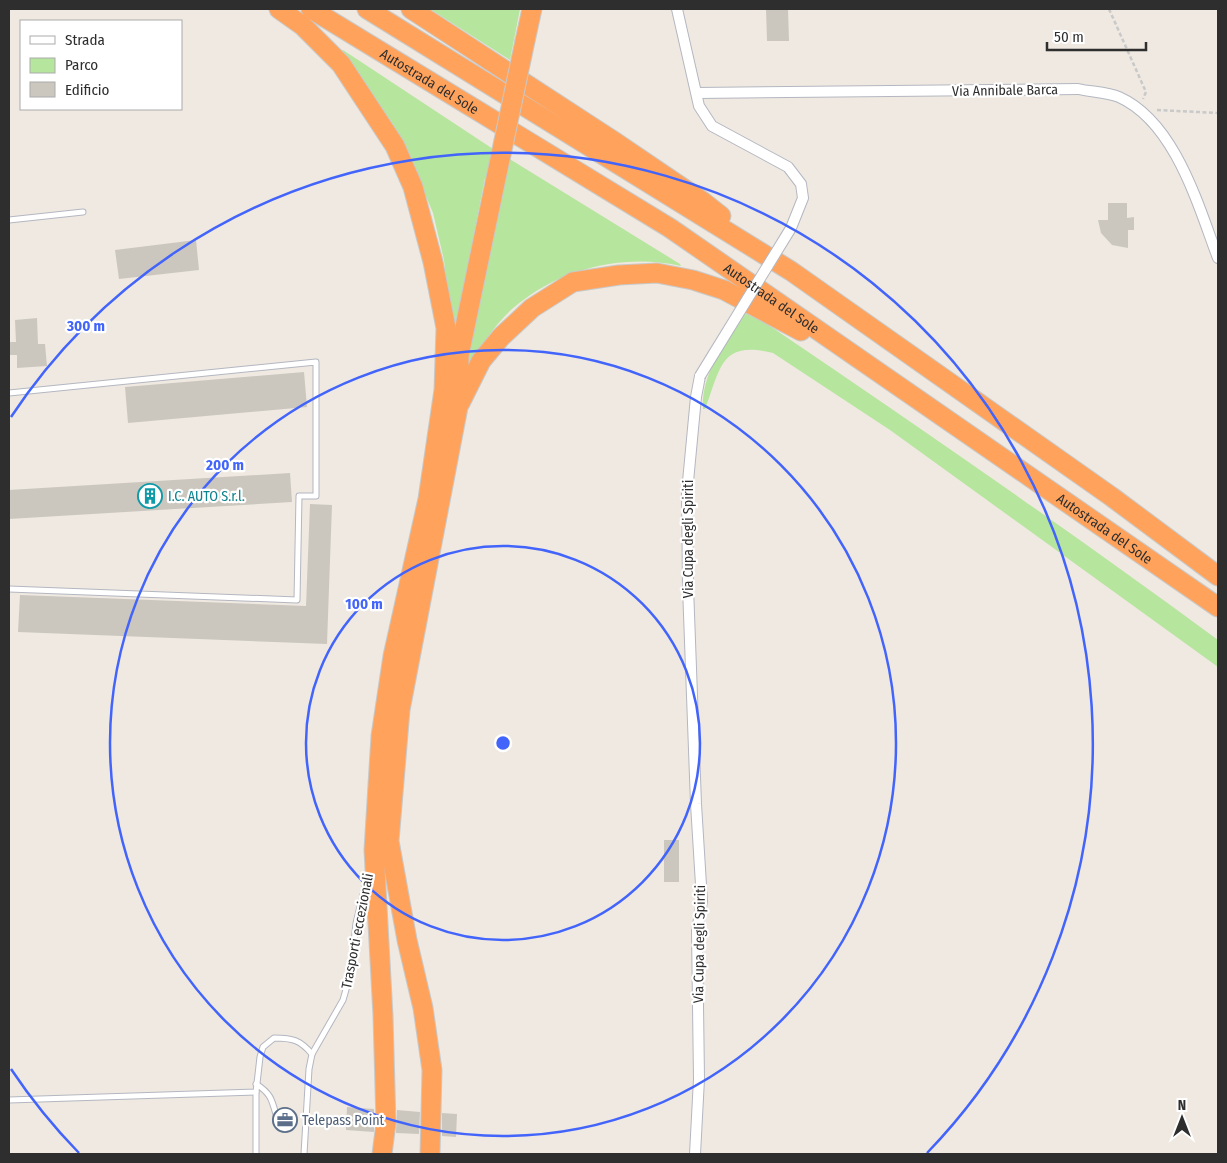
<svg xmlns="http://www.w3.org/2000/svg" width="1227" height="1163" font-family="'Fira Sans Condensed',sans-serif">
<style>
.green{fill:#b6e59e}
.building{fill:#cbc7bf}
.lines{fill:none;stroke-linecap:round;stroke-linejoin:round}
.lane-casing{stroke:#b4b7c1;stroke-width:7}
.street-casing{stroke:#b4b7c1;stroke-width:12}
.highway-casing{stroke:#c9c9c9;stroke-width:21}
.path{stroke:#c9c9c9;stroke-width:2.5;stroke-dasharray:4 2.5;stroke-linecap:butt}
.lane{stroke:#fff;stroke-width:5}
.street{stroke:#fff;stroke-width:10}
.highway{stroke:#ffa35c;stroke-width:19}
.street-bridge-casing{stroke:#b4b7c1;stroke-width:12;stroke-linecap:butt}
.highway-bridge-casing{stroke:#c9c9c9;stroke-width:21;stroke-linecap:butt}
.street-bridge{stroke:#fff;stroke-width:10}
.highway-bridge{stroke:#ffa35c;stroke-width:19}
.ring{fill:none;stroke:#4264fb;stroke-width:2.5}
.labels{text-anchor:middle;stroke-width:4.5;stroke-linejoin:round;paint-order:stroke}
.street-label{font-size:14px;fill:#2e2e2e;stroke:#fff}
.culture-label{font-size:14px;fill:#0d838f;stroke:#fff;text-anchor:start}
.service-label{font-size:14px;fill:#4e5e75;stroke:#fff;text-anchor:start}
.centre{fill:#4264fb;stroke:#fff;stroke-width:2.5}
.ring-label{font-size:15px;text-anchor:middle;font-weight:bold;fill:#4264fb;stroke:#fff;stroke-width:4.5;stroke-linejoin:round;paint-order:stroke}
</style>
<rect width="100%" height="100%" fill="#efe9e1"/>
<!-- green -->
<g class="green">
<path d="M430,9H520L510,60Z"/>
<path d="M343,50L490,147L680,264L681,266C626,253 562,268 518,304C499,319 485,340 472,360L469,362L467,359L504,188L485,178L455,331L450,315L444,260L433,213L415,170L396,129L369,89L340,53Z"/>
<path d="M745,313L767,324C919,427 1070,531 1218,640V667L890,430L773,353C720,340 721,368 705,409H703C701,373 726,342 745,313Z"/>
</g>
<!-- building -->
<g class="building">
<path d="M766,9H788L789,41H767Z"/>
<path d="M1108,203H1127V218L1134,217V230H1128V248L1112,245L1101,233L1098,220H1108Z"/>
<path d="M196,240L199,270L119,279L115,250Z"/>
<path d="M37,318L38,344H45L47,366L17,368V355H9V342H16L15,320Z"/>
<path d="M304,372L307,407L128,423L125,387Z"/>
<path d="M290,473L292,502L9,519V490Z"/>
<path d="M310,504L332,505L327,644L18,632L20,595L306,606Z"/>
<rect x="664" y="840" width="15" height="42"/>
<path d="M347,1107L374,1109V1132L346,1130Z"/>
<path d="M397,1110L420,1112L419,1134L396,1133Z"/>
<path d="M442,1113L457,1114L456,1137L442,1136Z"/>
</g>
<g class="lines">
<defs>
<g id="lane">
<path d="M9,220L83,212"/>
<path d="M9,393L316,362V496H299L297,600L9,589"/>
<path d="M256,1084C272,1094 272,1101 277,1118"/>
<path d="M256,1092V1154"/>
<path d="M9,1100L256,1092L260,1057L263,1047L274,1038C293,1038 300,1040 312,1054"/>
<path d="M304,1154L309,1069L312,1054L343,1000L351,972L356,923L368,874"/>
</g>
<g id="street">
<path d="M677,9L699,106L712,126L788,167L801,184L803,198L791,228"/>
<path d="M697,93L1078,89C1091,92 1107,92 1119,97C1175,122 1198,205 1218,258"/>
<path d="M695,1154L699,1079L697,931L702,901L696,804L688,587L687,492L696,397L700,376"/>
</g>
<g id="highway">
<path d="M279,9L303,26L341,64L395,146L413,187L433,262L446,328L444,390L428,499L393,656L381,736L374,850L383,1016L386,1123L382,1154"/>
<path id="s1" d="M311,9L670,228L1218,607"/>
<path d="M367,9L791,271L1112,497L1218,576"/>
<path d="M411,9L615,142L702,201L721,216"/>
<path d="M525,41L532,9"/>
<path d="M456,370L495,183"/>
<path d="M460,403L481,361L501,337L532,308L573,282L619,275L657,273L693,280L724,290L801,331"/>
<path d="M430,1154L432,1070L423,1008L407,940L389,841L400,710L458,407L459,359"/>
</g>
</defs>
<!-- lane casing -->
<use href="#lane" class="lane-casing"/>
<!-- street casing -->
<use href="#street" class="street-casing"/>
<!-- highway casing -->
<use href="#highway" class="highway-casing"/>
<!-- path -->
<g class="path">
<path d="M1109,9L1146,92L1143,99"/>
<path d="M1157,110L1218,113"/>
</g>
<!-- lane -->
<use href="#lane" class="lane"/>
<!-- street -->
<use href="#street" class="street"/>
<!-- highway -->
<use href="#highway" class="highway"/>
<defs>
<path id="street-bridge" d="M700,376L791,228"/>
<path id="highway-bridge" d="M495,183L525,41"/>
</defs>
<!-- street-bridge casing -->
<use href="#street-bridge" class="street-bridge-casing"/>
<!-- highway-bridge casing -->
<use href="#highway-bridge" class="highway-bridge-casing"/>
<!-- street-bridge -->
<use href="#street-bridge" class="street-bridge"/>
<!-- highway-bridge -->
<use href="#highway-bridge" class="highway-bridge"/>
</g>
<!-- distance rings -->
<g class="ring">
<circle cx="503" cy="743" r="197"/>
<circle cx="503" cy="743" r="393"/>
<path d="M79 1153A590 590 0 0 1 11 1069M11 417A590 590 0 1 1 927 1153"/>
</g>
<!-- icons -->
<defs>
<symbol id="building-ring" viewBox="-11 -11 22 22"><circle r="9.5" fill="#fff" stroke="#0f9aa8" stroke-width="1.5"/><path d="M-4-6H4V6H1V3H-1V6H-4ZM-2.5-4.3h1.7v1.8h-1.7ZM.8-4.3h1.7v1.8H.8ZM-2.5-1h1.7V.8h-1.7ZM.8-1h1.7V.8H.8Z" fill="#0f9aa8"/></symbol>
<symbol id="office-ring" viewBox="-11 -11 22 22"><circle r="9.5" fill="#fff" stroke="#5c6f8a" stroke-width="1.5"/><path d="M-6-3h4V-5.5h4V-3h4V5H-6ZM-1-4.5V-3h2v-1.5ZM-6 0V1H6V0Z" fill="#5c6f8a"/></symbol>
</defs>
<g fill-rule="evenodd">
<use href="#building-ring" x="136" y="482" width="28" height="28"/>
<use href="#office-ring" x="271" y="1106" width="28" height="28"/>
</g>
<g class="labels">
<!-- street labels -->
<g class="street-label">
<text dy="5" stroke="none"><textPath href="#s1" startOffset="139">Autostrada del Sole</textPath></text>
<text transform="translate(1005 90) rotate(-1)" y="5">Via Annibale Barca</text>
<text dy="5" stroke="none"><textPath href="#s1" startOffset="544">Autostrada del Sole</textPath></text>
<text dy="5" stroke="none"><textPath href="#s1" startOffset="949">Autostrada del Sole</textPath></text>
<text transform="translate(688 539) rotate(-90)" y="5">Via Cupa degli Spiriti</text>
<text transform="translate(357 931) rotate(-79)" y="5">Trasporti eccezionali</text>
<text transform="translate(699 944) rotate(-89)" y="5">Via Cupa degli Spiriti</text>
</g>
<!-- culture labels -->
<g class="culture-label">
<text x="168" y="501">I.C. AUTO S.r.l.</text>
</g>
<!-- service labels -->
<g class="service-label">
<text x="302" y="1125">Telepass Point</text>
</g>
</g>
<circle cx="503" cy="743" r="8" class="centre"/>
<g class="ring-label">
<text x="86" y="331">300 m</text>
<text x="225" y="470">200 m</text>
<text x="364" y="609">100 m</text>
</g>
<!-- border -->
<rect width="1227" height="1163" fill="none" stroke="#2e2e2e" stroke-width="20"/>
<!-- legend -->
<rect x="20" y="20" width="162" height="90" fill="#ffffff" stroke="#ababab"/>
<rect x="30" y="36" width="25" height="8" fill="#ffffff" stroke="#ababab"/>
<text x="65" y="45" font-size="15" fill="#2e2e2e">Strada</text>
<rect x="30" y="58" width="25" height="15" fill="#b6e59e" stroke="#ababab"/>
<text x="65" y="70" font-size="15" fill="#2e2e2e">Parco</text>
<rect x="30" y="82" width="25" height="15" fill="#cbc7bf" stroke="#ababab"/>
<text x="65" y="95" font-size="15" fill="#2e2e2e">Edificio</text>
<!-- north arrow -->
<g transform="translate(1182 1118)" stroke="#ffffff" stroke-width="4" paint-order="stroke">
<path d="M0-4L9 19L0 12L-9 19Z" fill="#2e2e2e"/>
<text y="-8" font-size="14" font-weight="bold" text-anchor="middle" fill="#2e2e2e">N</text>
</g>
<!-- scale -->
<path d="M1047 42v8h99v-8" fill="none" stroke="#2e2e2e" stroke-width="2.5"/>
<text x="1054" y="42" font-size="15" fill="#2e2e2e" stroke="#ffffff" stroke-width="4" paint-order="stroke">50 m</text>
</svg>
